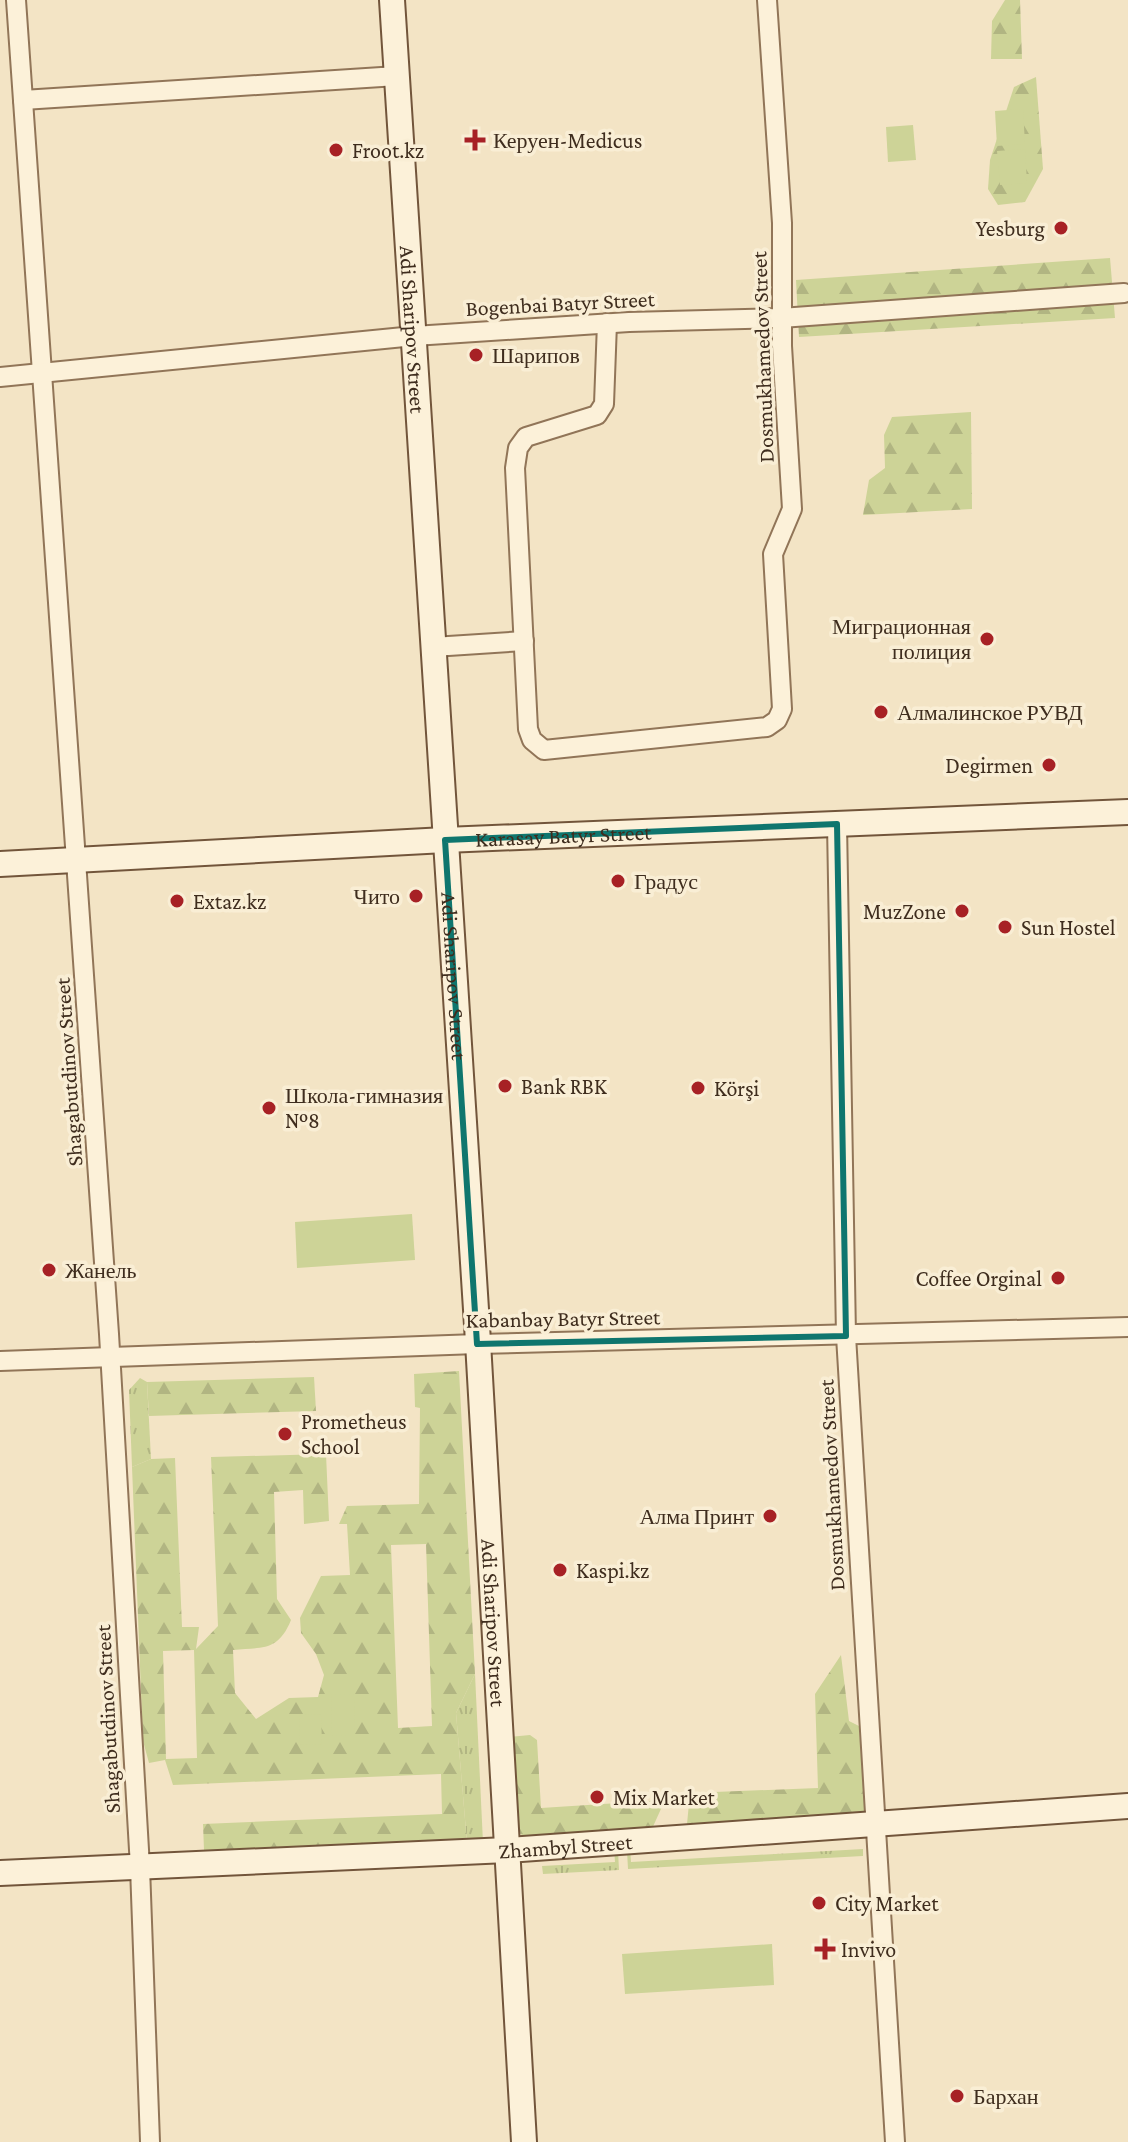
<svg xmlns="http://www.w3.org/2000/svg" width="1128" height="2142" font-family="'Crimson Pro',serif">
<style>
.grass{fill:url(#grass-tufts)}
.forest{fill:url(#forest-firs);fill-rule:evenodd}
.park{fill:#cdd397}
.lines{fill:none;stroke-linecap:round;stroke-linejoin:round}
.street-casing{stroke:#917558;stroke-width:22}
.secondary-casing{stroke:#72553b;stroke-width:28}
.street{stroke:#fcf1d9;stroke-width:18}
.secondary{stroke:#fcf1d9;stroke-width:24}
.marked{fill:none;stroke:#0f766e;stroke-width:6;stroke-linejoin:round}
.poi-dot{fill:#a72125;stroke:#f9eed5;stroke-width:3}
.labels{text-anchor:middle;stroke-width:7;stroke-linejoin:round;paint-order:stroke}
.poi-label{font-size:22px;fill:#3f2d1e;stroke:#f9eed5;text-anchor:start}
.street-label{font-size:22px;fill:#3f2d1e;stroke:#f9eed5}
</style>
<defs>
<pattern id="grass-tufts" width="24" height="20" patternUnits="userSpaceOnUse" patternTransform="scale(2)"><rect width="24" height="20" fill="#cdd397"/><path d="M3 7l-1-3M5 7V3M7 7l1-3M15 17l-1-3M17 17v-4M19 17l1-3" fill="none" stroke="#b1b582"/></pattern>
<pattern id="forest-firs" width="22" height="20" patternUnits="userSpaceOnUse" patternTransform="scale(2)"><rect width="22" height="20" fill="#cdd397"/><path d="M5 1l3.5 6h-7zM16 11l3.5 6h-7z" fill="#b1b582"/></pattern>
</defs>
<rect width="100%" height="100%" fill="#f3e4c5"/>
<!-- grass -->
<g class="grass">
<path d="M140,1378L147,1382L151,1459L132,1467L129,1390Z"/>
<path d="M475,1674L483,1843H467L456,1713Z"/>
<path d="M614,1849L618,1851L619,1870L543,1874L542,1866L615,1862Z"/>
<path d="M630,1849L631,1862L863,1849V1856L628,1869L627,1851Z"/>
</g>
<!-- forest -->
<g class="forest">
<path d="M1005,0H1020L1022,59H991L992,21Z"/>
<path d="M1036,77L1043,169L1025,202L998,205L988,189L990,160L1014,87Z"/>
<path d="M1110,258L1115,318L799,337L796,280Z"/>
<path d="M971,412L972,509L863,515L869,480L885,468L884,435L892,417Z"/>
<path d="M459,1371L475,1674L456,1713L467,1843L204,1850L203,1824L442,1814L441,1774L173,1785L165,1760L149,1763L143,1741L132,1467L151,1459L175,1458L182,1627H199L196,1649L218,1626L211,1457L326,1454L329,1521L304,1524L303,1490L274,1492L277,1599L291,1620C278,1652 262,1647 233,1650L235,1693L256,1719L289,1698L318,1697L324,1675L316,1654L301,1633L300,1618L321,1576L350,1575L347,1524H339L347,1506L419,1504L420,1408L415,1407L414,1374ZM426,1544L432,1726L398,1728L391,1545ZM194,1650L197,1758L166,1759L163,1651Z"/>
<path d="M314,1377L316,1411L149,1416L147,1382Z"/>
<path d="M841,1655L849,1721L859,1726L865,1813L687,1824L690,1793L818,1788L815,1694Z"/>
<path d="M530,1735L537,1740L541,1808L665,1800L651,1831L523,1836L517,1831L509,1737Z"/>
</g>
<!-- park -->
<g class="park">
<path d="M1023,109L1025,144L997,146L995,111Z"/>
<path d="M913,125L916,160L888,162L886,127Z"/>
<path d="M1025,149L1027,183L1000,185L997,151Z"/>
<path d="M412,1214L415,1260L297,1268L295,1222Z"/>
<path d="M354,1694L355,1735L332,1736L331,1695Z"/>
<path d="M321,1714L322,1744L300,1745L299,1715Z"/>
<path d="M772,1944L774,1985L625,1994L622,1954Z"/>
</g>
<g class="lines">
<defs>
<g id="street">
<path d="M16,0L109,1334L140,1867L150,2142"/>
<path d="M23,100L397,76"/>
<path d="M607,323L604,404L597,415L526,437L518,448L515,468L528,729L532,740L544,750L767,727L777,720L782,709L773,554L792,509L782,346V223L767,0"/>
<path d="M0,377L414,336L629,322L781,318L1124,293"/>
<path d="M433,647L524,641"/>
<path d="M837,824L846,1336L895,2142"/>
<path d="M0,1361L477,1344L1128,1327"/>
</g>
<g id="secondary">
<path id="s1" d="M392,0L477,1325L524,2142"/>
<path id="s2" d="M0,864L445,840L1128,812"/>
<path id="s3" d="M0,1873L507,1850L1128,1806"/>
</g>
</defs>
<!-- street casing -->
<use href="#street" class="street-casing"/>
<!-- secondary casing -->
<use href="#secondary" class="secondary-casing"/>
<!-- street -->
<use href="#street" class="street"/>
<!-- secondary -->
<use href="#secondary" class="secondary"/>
</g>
<!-- marked area -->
<path class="marked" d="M837,824L846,1336L477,1344L445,840Z"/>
<!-- markers -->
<g class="poi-dot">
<path d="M471 128h8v8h8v8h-8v8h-8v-8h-8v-8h8z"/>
<circle cx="336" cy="150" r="8"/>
<circle cx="1061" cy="228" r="8"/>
<circle cx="476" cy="355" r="8"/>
<circle cx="987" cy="639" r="8"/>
<circle cx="881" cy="712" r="8"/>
<circle cx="1049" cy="765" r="8"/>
<circle cx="618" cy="881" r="8"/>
<circle cx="416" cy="896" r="8"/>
<circle cx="177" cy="901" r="8"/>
<circle cx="962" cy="911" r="8"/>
<circle cx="1005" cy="927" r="8"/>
<circle cx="505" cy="1086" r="8"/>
<circle cx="698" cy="1088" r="8"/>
<circle cx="269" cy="1108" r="8"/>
<circle cx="49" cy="1270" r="8"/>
<circle cx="1058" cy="1278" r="8"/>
<circle cx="285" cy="1434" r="8"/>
<circle cx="770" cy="1516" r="8"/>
<circle cx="560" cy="1570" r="8"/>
<circle cx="597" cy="1797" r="8"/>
<circle cx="819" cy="1903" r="8"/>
<path d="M821 1937h8v8h8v8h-8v8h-8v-8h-8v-8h8z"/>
<circle cx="957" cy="2096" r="8"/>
</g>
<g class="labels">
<!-- poi labels -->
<g class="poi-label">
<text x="493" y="148">Керуен-Medicus</text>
<text x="352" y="158">Froot.kz</text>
<text x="1045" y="236" text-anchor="end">Yesburg</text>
<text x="492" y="363">Шарипов</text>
<text x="971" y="634" text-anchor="end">Миграционная<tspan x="971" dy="25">полиция</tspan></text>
<text x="897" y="720">Алмалинское РУВД</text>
<text x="1033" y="773" text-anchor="end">Degirmen</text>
<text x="634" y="889">Градус</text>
<text x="400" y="904" text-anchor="end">Чито</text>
<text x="193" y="909">Extaz.kz</text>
<text x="946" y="919" text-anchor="end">MuzZone</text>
<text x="1021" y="935">Sun Hostel</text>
<text x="521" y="1094">Bank RBK</text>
<text x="714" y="1096">Körşi</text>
<text x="285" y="1103">Школа-гимназия<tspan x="285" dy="25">№8</tspan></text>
<text x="65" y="1278">Жанель</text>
<text x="1042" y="1286" text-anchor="end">Coffee Orginal</text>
<text x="301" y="1429">Prometheus<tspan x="301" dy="25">School</tspan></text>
<text x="754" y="1524" text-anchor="end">Алма Принт</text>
<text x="576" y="1578">Kaspi.kz</text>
<text x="613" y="1805">Mix Market</text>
<text x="835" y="1911">City Market</text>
<text x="841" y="1957">Invivo</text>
<text x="973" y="2104">Бархан</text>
</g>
<!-- street labels -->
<g class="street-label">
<text transform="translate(560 303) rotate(-3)" y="8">Bogenbai Batyr Street</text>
<text dy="8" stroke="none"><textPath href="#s1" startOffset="330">Adi Sharipov Street</textPath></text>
<text transform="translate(762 357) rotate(-92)" y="8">Dosmukhamedov Street</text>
<text dy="8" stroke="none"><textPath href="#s2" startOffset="564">Karasay Batyr Street</textPath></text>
<text dy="8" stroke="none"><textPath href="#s1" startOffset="978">Adi Sharipov Street</textPath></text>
<text transform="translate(68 1072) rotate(-94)" y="8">Shagabutdinov Street</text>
<text transform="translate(563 1318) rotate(-1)" y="8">Kabanbay Batyr Street</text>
<text transform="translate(831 1485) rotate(-93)" y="8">Dosmukhamedov Street</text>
<text dy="8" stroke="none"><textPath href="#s1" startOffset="1626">Adi Sharipov Street</textPath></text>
<text transform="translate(107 1719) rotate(-93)" y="8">Shagabutdinov Street</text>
<text dy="8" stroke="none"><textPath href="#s3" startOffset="566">Zhambyl Street</textPath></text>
</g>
</g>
</svg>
